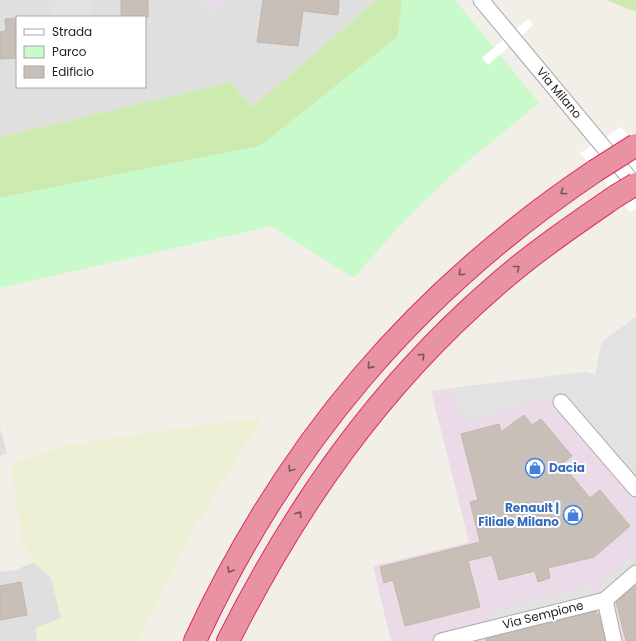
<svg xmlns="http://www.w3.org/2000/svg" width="636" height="641" font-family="Poppins,sans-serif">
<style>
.residential{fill:#e0dfdf;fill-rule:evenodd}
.industrial{fill:#ebdbe8}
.farmland{fill:#eef0d5}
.grass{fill:#cdebb0}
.park{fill:#c8facc}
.parking{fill:#e2e2e2}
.pier{fill:#fff}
.building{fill:#c7bfb8;stroke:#c4b6ab}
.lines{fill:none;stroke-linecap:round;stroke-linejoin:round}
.minor-casing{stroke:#a9a9a9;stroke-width:17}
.highway-casing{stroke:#dc2a67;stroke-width:24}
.minor{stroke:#fff;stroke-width:15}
.highway{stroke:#e892a2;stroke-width:22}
.highway-bridge-casing{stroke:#dc2a67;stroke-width:24;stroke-linecap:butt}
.highway-bridge{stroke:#e892a2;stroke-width:22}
.oneway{stroke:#7b545c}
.labels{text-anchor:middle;stroke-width:4;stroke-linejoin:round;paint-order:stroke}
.street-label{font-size:12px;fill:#222;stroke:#fff}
.shop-label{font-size:12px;font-weight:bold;fill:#366cbe;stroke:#fff;text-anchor:start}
</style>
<rect width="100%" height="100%" fill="#f2efe9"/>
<!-- residential -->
<g class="residential">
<path d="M0,0H204L214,11L227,0H377L252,107L231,82L0,137ZM17,17H145V87H17Z"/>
<path d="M0,428L7,453L0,456Z"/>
<path d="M34,562L51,578L61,618L36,628L37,641H0V572L16,570Z"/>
</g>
<!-- industrial -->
<g class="industrial">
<path d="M204,0H227L214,11Z"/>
<path d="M636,317V641H391L373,566L469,542L431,391L586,372L595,375L602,342Z"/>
</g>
<!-- farmland -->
<path class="farmland" d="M263,417L194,529L139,641H37L36,628L61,618L51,578L34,562L22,542L11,464L68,445L140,434Z"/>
<!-- grass -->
<g class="grass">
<path d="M377,0H402L398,37L260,146L0,198V137L231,82L252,107Z"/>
<path d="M606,0H636V12Z"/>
</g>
<!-- park -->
<path class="park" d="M402,0H455L539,103L456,171L404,221L354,278L271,226L0,288V198L260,146L398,37Z"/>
<!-- parking -->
<g class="parking">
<path d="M48,0H89L92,17H52Z"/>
<path d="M636,317V481L566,394L463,421L453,388L586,372L595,375L602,342Z"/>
<path d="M636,553V566L604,592L598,584Z"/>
<path d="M592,585L596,597L494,622L491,612Z"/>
</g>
<!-- pier -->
<g class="pier">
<path d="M528,19L533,25L488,65L482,58Z"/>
<path d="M621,127L636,144V209L630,212L580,153Z"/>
</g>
<!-- building -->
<g class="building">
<rect x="121" y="0" width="27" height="17"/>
<path d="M263,0H339L338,15L303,11L298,46L257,42Z"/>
<path d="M17,18V58L0,59V32L6,31L5,19Z"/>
<path d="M524,415L532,425L541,419L572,456L562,464L590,498L600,490L630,526L594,557L548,568L550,578L538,582L535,571L499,580L492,555L468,561L480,607L405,626L393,580L384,583L380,567L480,542L470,502L478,500L461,434L499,424L501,432Z"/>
<path d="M21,582L27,615L0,620V586Z"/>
<path d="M636,585V641H626L616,602Z"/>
<path d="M596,611L599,615L605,641H486V639Z"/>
</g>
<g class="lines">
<defs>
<g id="minor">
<path d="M481,0L636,186"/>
<path d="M561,402L636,489"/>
<path d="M605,600L614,641"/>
<path d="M441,641L605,600L636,573"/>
</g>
<g id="highway">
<path d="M195,641C286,444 415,292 595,171"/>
<path d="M228,641C296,506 378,388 493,288C531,254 574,225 616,196"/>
</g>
</defs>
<!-- minor casing -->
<use href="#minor" class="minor-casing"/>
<!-- highway casing -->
<use href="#highway" class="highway-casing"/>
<!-- minor -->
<use href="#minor" class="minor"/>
<!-- highway -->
<use href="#highway" class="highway"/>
<defs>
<g id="highway-bridge">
<path d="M595,171L636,145"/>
<path d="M616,196L636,184"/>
</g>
</defs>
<!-- highway-bridge casing -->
<use href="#highway-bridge" class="highway-bridge-casing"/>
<!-- highway-bridge -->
<use href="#highway-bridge" class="highway-bridge"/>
</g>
<!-- one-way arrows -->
<defs><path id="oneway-chevron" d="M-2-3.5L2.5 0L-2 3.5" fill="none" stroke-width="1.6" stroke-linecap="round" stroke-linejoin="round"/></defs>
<g class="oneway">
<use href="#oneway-chevron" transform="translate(563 192) rotate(146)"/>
<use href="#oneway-chevron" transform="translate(517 268) rotate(-39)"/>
<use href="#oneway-chevron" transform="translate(461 273) rotate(137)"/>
<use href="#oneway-chevron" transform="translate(422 356) rotate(-46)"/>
<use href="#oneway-chevron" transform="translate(370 366) rotate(132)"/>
<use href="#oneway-chevron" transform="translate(291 469) rotate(124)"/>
<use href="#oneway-chevron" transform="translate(299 514) rotate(-58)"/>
<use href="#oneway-chevron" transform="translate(230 570) rotate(119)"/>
</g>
<!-- icons -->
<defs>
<symbol id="shop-ring" viewBox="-11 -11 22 22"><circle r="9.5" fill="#fff" stroke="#3f7fe0" stroke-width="1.5"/><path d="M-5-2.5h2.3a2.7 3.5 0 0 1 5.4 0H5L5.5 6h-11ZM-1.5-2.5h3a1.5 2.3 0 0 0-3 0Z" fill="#3f7fe0"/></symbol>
</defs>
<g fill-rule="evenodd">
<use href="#shop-ring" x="524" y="457" width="22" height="22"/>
<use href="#shop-ring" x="562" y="504" width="22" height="22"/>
</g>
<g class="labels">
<!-- street labels -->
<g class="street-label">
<text transform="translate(559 93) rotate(50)" y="4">Via Milano</text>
<text transform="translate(543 615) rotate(-14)" y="4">Via Sempione</text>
</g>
<!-- shop labels -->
<g class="shop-label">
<text x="549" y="472">Dacia</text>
<text x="559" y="512" text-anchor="end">Renault |<tspan x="559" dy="14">Filiale Milano</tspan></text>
</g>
</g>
<!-- legend -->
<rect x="16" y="16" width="130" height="72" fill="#ffffff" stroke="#a7a7a7"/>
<rect x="24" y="29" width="20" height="6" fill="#ffffff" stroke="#a7a7a7"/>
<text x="52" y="36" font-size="12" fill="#222222">Strada</text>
<rect x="24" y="46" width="20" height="12" fill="#c8facc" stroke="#a7a7a7"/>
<text x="52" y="56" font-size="12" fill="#222222">Parco</text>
<rect x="24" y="66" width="20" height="12" fill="#c7bfb8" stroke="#a7a7a7"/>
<text x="52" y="76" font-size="12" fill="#222222">Edificio</text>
</svg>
